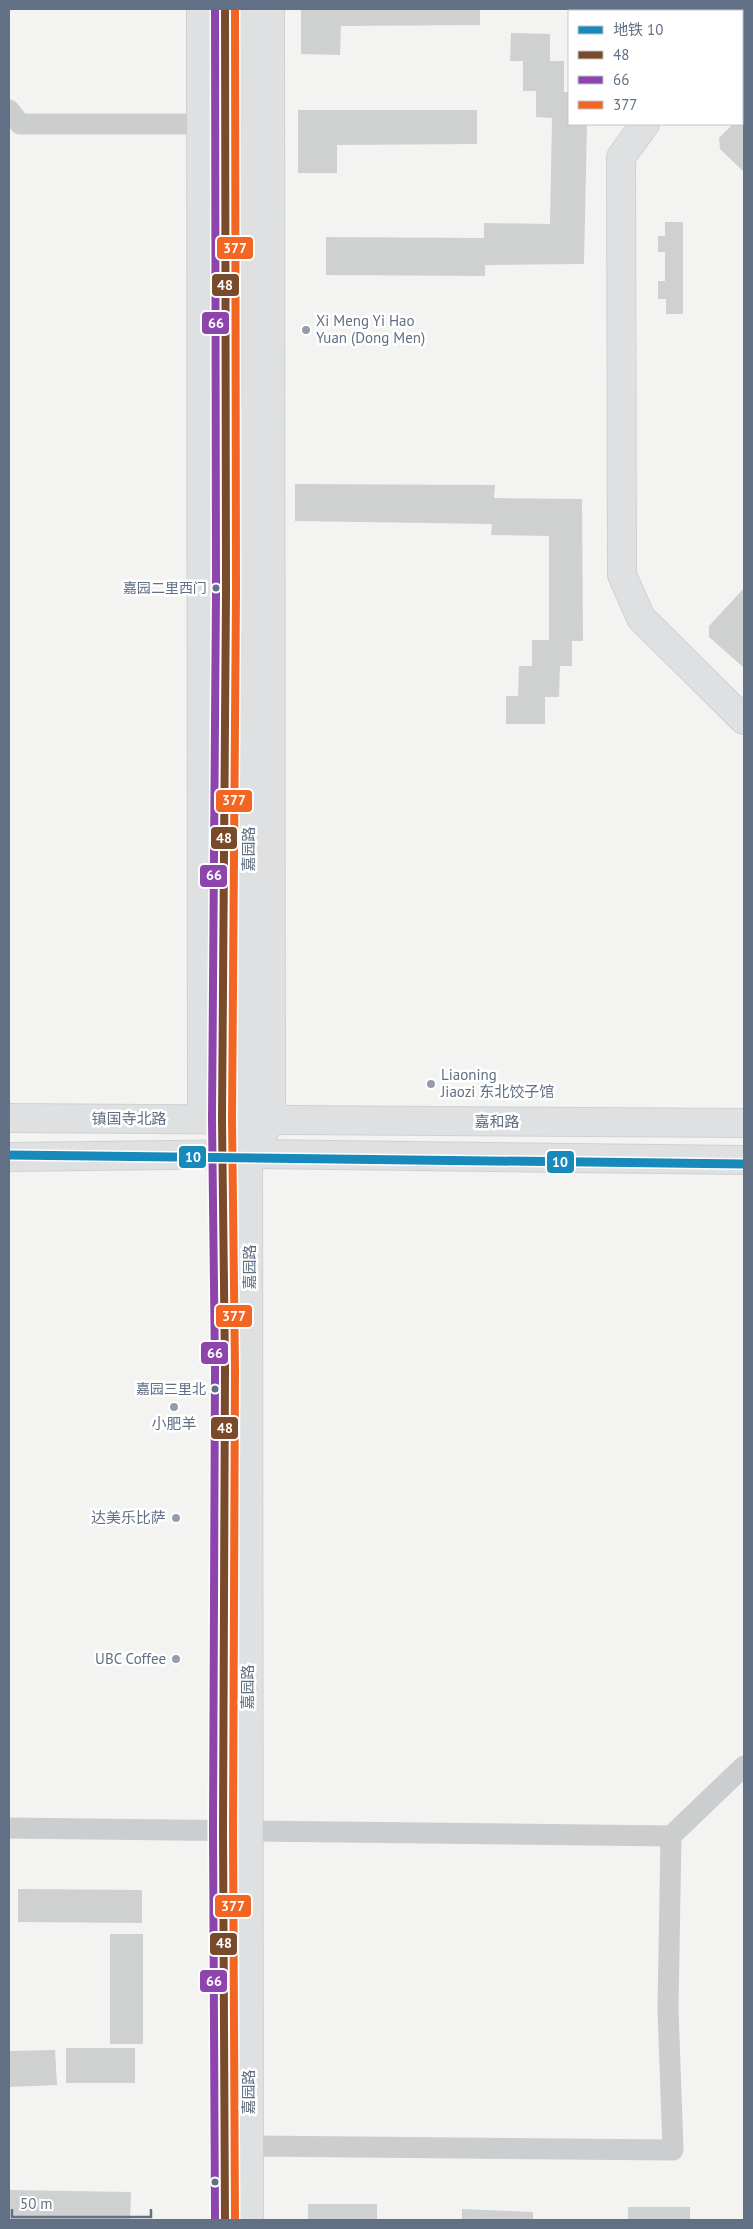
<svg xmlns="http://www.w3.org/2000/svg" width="753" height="2229" font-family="'PT Sans','Noto Sans SC',sans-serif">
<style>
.building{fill:#cfd1d1}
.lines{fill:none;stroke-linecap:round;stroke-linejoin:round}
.secondary-casing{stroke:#cfd1d2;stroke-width:30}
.street{stroke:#cccdce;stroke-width:21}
.secondary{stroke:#dfe0e1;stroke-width:28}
.bus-1-casing{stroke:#fff;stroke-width:11}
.bus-2-casing{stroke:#fff;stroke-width:11}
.bus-3-casing{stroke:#fff;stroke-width:11}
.bus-1{stroke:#7a4b2a;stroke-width:8}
.bus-2{stroke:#8e44ad;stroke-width:8}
.bus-3{stroke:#f26522;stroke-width:8}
.metro-1-casing{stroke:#fff;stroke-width:12}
.metro-1{stroke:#178abb;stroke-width:9}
.poi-dot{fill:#949eaa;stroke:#fff;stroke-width:2}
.bus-dot{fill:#617084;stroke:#fff;stroke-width:2}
.labels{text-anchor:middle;stroke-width:5;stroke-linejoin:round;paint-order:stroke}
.bus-label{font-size:14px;fill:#617084;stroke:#fff;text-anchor:end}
.poi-label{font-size:15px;fill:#617084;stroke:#fff;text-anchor:start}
.street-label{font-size:15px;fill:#617084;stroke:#fff}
.line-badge{stroke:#fff;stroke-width:2}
.badge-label{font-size:14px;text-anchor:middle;font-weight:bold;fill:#fff}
</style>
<rect width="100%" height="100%" fill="#f3f4f1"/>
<!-- building -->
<g class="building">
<path d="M301,9H480V25L341,26L340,55L301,54Z"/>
<path d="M511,33L550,34V61H564V92H569V124H587L584,264L485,265V276L326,275V237L484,238V223L550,224L552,118L536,117V91H523V61H510Z"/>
<path d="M298,110H477V144L337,145V173H298Z"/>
<path d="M744,112V172L720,149L719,138L733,124H742V115Z"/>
<path d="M665,222H683V314H666V299H658V281H665V252H658V236H665Z"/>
<path d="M295,484L495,485L494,498L582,499L583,641H572V666H560L559,697H545V724H506V696H518L519,666H532V640H549V536L491,535L492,524L295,521Z"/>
<path d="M744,588V667H743L709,637V626Z"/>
<path d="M18,1889L142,1890V1923L18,1922Z"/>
<rect x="110" y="1934" width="33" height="110"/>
<rect x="66" y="2048" width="69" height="35"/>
<path d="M55,2050L57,2085L9,2087V2051Z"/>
<path d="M9,2190L131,2192L130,2220H9Z"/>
<rect x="308" y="2204" width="69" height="16"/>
<rect x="628" y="2207" width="62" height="13"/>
<path d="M462,2209L533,2212V2220H462Z"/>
</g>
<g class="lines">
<defs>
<g id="secondary">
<path d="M201,9L202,1119"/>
<path d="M225,9L226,592L222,1119L225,1369L223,1830L225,2220"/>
<path d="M247,9L249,2220"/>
<path d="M742,42L744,40"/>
<path d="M645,124L621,157L622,575L641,618L744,720"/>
<path d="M9,1118L744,1123"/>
<path d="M250,1154L271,1120L270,9"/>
<path d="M9,1157L250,1154L744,1160"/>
</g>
</defs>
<!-- secondary casing -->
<use href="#secondary" class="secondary-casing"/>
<!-- street -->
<g class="street">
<path d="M9,110L20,124H201"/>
<path d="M9,1828L671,1836L744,1766"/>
<path d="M249,2146L673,2150L668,2009L671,1836"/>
</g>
<!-- secondary -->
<use href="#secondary" class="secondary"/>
<defs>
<path id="bus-1" d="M225,9L226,592L222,1119L225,1369L223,1830L225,2220"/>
<path id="bus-2" d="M215,9L216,592L212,1119L215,1369L213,1830L215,2220"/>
<path id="bus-3" d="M235,2220L233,1830L235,1369L232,1119L236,592L235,9"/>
</defs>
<!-- bus-1 casing -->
<use href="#bus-1" class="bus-1-casing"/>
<!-- bus-2 casing -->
<use href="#bus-2" class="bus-2-casing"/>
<!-- bus-3 casing -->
<use href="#bus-3" class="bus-3-casing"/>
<!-- bus-1 -->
<use href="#bus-1" class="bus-1"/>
<!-- bus-2 -->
<use href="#bus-2" class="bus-2"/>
<!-- bus-3 -->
<use href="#bus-3" class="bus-3"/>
<defs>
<path id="metro-1" d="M9,1155L744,1164"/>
</defs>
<!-- metro-1 casing -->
<use href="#metro-1" class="metro-1-casing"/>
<!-- metro-1 -->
<use href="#metro-1" class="metro-1"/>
</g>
<!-- markers -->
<g class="poi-dot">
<circle cx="306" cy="330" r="5"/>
<circle cx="431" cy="1084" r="5"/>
<circle cx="174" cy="1407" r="5"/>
<circle cx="176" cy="1518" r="5"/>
<circle cx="176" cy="1659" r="5"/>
</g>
<g class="bus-dot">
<circle cx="216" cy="588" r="4.5"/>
<circle cx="215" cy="1389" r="4.5"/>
<circle cx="215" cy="2182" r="4.5"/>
</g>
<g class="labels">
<!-- bus labels -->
<g class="bus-label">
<text x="207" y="593">嘉园二里西门</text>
<text x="206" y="1394">嘉园三里北</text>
</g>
<!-- poi labels -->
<g class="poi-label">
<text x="316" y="326">Xi Meng Yi Hao<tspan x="316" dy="17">Yuan (Dong Men)</tspan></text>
<text x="441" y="1080">Liaoning<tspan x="441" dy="17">Jiaozi 东北饺子馆</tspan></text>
<text x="174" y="1429" text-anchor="middle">小肥羊</text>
<text x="166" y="1523" text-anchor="end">达美乐比萨</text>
<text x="166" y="1664" text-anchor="end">UBC Coffee</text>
</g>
<!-- street labels -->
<g class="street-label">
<text transform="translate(249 849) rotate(-90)" y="5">嘉园路</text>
<text x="129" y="1124">镇国寺北路</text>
<text x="497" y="1127">嘉和路</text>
<text transform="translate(250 1267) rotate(-90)" y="5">嘉园路</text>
<text transform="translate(248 1687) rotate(-90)" y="5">嘉园路</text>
<text transform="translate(249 2092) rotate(-90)" y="5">嘉园路</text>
</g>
</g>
<g class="line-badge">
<rect x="216" y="236" width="38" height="24" rx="5" fill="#f26522"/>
<rect x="211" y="273" width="29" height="24" rx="5" fill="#7a4b2a"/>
<rect x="201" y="311" width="29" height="24" rx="5" fill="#8e44ad"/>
<rect x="215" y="789" width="38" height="24" rx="5" fill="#f26522"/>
<rect x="210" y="826" width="28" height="24" rx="5" fill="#7a4b2a"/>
<rect x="199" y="864" width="29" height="24" rx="5" fill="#8e44ad"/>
<rect x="178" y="1145" width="29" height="24" rx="5" fill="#178abb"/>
<rect x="546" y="1150" width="29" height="24" rx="5" fill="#178abb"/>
<rect x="215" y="1304" width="38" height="24" rx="5" fill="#f26522"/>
<rect x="200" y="1341" width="29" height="24" rx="5" fill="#8e44ad"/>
<rect x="210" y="1416" width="29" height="24" rx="5" fill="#7a4b2a"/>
<rect x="214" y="1894" width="38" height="24" rx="5" fill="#f26522"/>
<rect x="209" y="1932" width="29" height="24" rx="5" fill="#7a4b2a"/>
<rect x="199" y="1969" width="29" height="24" rx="5" fill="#8e44ad"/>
</g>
<g class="badge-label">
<text x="235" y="253">377</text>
<text x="225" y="290">48</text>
<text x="216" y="328">66</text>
<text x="234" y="805">377</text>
<text x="224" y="843">48</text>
<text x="214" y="880">66</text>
<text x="193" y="1162">10</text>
<text x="560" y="1167">10</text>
<text x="234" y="1321">377</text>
<text x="215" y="1358">66</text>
<text x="225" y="1433">48</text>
<text x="233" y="1911">377</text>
<text x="224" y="1948">48</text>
<text x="214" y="1986">66</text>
</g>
<!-- border -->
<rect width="753" height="2229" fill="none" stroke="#617084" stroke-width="20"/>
<!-- legend -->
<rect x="568" y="10" width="175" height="115" fill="#ffffff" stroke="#c0c6ce"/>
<rect x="578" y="26" width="25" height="8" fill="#178abb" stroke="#c0c6ce"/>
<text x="613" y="35" font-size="15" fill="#617084">地铁 10</text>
<rect x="578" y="51" width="25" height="8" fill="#7a4b2a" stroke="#c0c6ce"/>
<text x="613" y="60" font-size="15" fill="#617084">48</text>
<rect x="578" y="76" width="25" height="8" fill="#8e44ad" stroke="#c0c6ce"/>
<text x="613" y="85" font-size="15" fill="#617084">66</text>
<rect x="578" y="101" width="25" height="8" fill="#f26522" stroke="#c0c6ce"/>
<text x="613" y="110" font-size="15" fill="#617084">377</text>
<!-- scale -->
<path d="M12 2209v8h139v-8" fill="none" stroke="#617084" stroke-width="2.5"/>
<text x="20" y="2209" font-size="15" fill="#617084" stroke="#ffffff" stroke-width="4" paint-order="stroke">50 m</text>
</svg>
